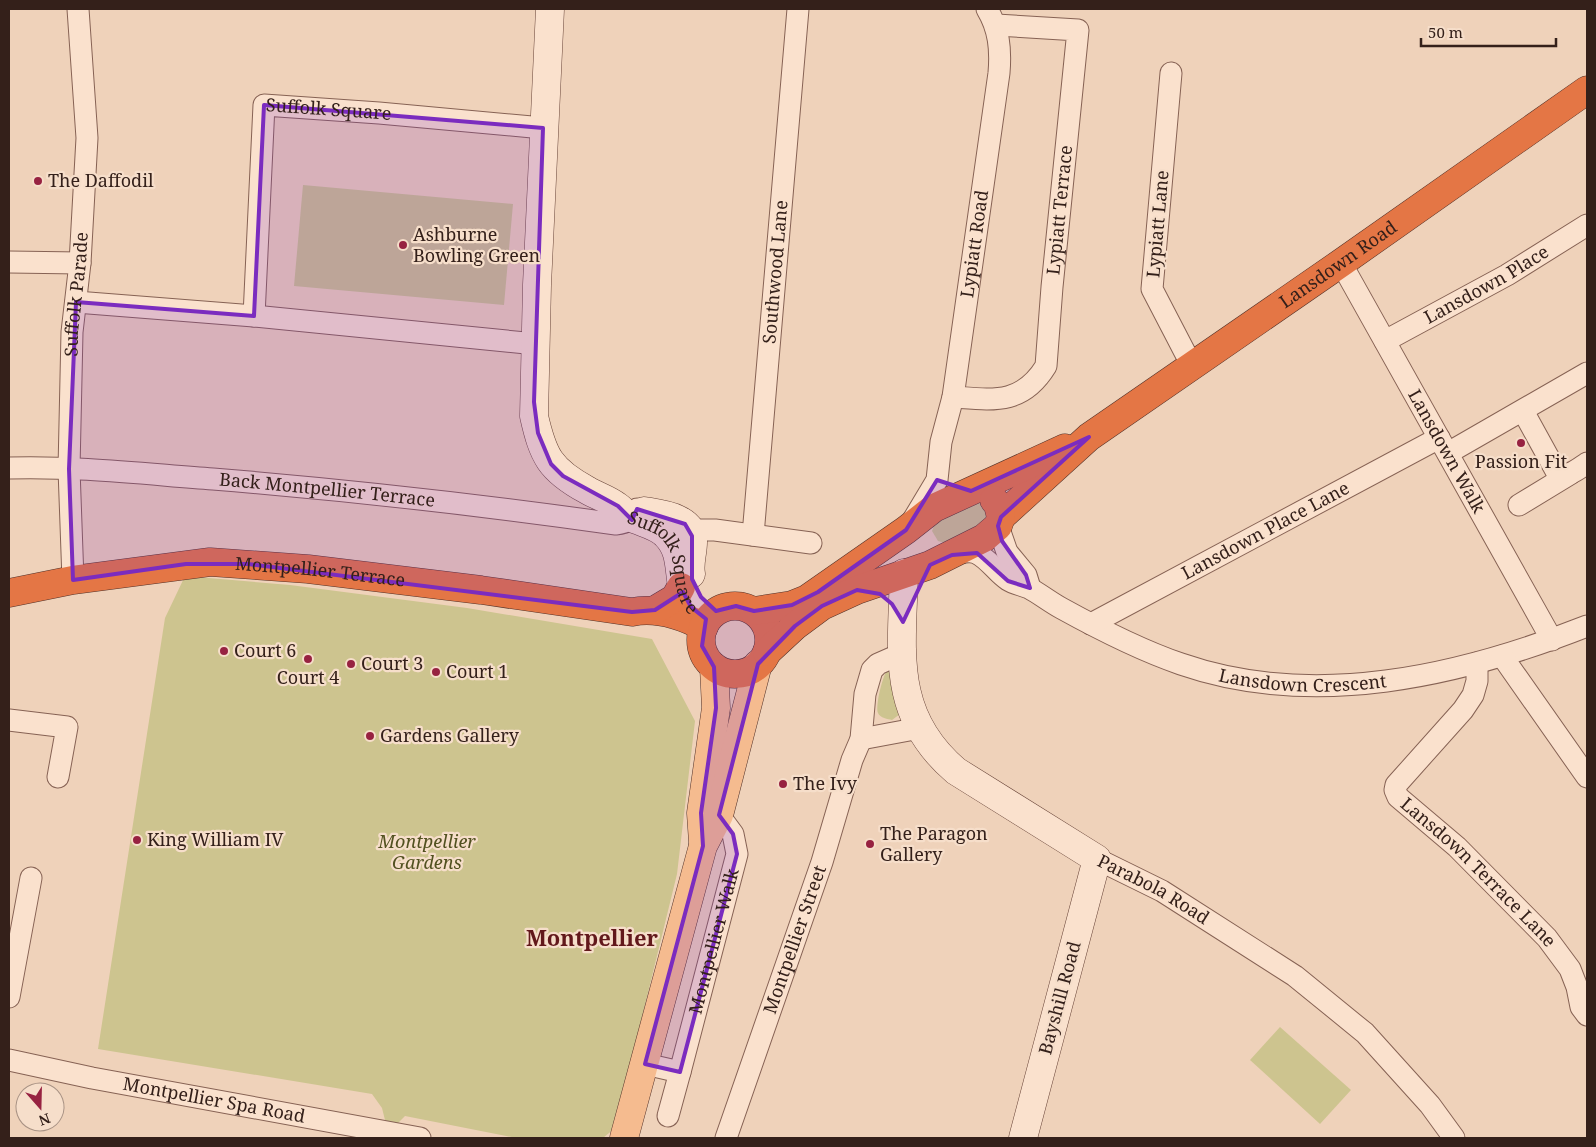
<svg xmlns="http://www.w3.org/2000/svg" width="1596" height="1147" font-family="'Noto Serif',serif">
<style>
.green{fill:#cdc48f}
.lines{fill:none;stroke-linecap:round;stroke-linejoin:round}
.street-casing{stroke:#866254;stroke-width:23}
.secondary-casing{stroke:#684438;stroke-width:29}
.primary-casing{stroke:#533229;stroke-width:29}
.highway-casing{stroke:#533229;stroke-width:29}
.street{stroke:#fae1cd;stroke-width:21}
.secondary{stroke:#fae1cd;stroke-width:28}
.primary{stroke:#f5bb8f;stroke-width:28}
.highway{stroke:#e47645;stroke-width:28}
.marked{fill:#7b2cbf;fill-opacity:0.2;stroke:#7b2cbf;stroke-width:4;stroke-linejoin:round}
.poi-dot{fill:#972241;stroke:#f6deca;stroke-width:2}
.labels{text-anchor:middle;stroke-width:4.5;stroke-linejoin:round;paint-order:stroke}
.street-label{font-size:18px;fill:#34201a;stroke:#f6deca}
.poi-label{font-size:18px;fill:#34201a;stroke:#f6deca;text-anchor:start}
.park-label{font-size:18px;font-style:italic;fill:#525120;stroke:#f6deca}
.district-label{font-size:22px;font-weight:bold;fill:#62181b;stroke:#f6deca}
</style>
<rect width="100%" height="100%" fill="#efd2ba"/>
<!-- green -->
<g class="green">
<path d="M303,185L513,204L504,305L294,286Z"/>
<path d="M980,499L990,520L945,543L938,541L932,531L935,523Z"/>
<path d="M185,576L290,585L467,608L652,639L695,721L677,874L622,1099L621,1123L603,1138H517L405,1116L395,1126L385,1120L382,1108L372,1094L98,1049L165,618Z"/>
<path d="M888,669L892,670L900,714L892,720C888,719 880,718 878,713C875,706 883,674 888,669Z"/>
<path d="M1280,1027L1351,1090L1320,1124L1250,1060Z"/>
</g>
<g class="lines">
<defs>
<g id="street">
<path d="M1171,73L1152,289L1192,366"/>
<path d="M9,262L80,263"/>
<path id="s1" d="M1341,263L1552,640"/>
<path d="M76,302L254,316L536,344"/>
<path id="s2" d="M254,316L264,105L379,113L543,128"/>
<path id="s3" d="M1385,341L1507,275L1587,225"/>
<path id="s4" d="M953,397C994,400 1022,405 1046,366L1052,287L1078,30L996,25"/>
<path d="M1523,411L1556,471C1566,480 1578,469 1587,463"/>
<path d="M1448,453L1587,373"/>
<path id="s5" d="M9,468C77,466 145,474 213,479C348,490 482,505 616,524C627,523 632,519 637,509"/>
<path d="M1519,505L1570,474"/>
<path id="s6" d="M913,520L937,480L941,442L953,397L999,73C1001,49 999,29 987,9"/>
<path d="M998,526L1007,552L1026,575L1030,588"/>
<path d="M678,534L690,530H715L811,543"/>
<path id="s7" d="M753,535L798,9"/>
<path id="s8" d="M954,554C961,553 969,550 976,553C988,558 997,573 1008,580C1014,584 1022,585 1029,588C1040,594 1050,602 1061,608C1099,629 1140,650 1181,664C1314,710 1460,676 1587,626"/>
<path id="s9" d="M73,580L69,469L72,332L80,263L87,138L78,9"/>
<path id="s10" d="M1091,624L1439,438"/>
<path d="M1502,656L1587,777"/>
<path id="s11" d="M1477,663V681L1473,695L1463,710L1396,785L1395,790L1398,797L1457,847L1547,938L1570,969L1577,987L1581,1007L1587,1015"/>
<path d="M9,720L67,727L58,777"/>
<path d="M861,739L920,728"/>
<path id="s12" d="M1097,859L1162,891L1295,976L1365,1033L1430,1105L1454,1138"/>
<path d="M9,997L31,878"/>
<path id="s13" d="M9,1060L92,1078L420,1138"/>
<path id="s14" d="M645,1064L680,1072L737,854L733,834L719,815"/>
<path d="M668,1116L680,1072"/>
<path id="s15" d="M726,1138L822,862L852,760L861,739L865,694L872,670L878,664L903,653"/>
</g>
<g id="secondary">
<path id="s16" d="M550,9L537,285L534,416C543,456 550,470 587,490C597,496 608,499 617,506C623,510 626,515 632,518C643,523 658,526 666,535C687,556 674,583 690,606C694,612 701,616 707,620"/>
<path d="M644,511C662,514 694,517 693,542C693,553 689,563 691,574"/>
<path d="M904,573C902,651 890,715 956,771L1097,859L1023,1138"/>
</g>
<g id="primary">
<path d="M703,842L701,813L716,708L714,667"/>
<path d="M624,1138L703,846L719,815L758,664"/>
</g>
<g id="highway">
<path id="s17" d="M1001,517L1089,437L1341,263L1587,90"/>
<path id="s18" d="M9,593L73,580L210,562L308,569L481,590L632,612C657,607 681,615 704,627"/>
<circle cx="735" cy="640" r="34"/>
<path d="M655,610L675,598L681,587"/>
<path d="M754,611L792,605L807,599L906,530L934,508L1065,448"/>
<path d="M767,652L795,626L822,606L857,590L930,565L984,538L998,526L1001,517L998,505L994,500"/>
</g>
</defs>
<!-- street casing -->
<use href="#street" class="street-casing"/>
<!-- secondary casing -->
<use href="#secondary" class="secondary-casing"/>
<!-- primary casing -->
<use href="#primary" class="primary-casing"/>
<!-- highway casing -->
<use href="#highway" class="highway-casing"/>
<!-- street -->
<use href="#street" class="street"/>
<!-- secondary -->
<use href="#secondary" class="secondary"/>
<!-- primary -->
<use href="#primary" class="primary"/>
<!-- highway -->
<use href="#highway" class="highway"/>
</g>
<!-- marked area -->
<path class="marked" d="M264,105L543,128L534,402L538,433L551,464L563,476L618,506L632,520L637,509L685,524L692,536V579L701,597L716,611L736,606L754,611L792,605L818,592L906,530L937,480L971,491L1089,437L1001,517L998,526L1002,541L1026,575L1030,588L1008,581L977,553L952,555L930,565L903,622L892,604L880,594L857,590L822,606L795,626L758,664L719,815L733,834L737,854L680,1072L645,1064L703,846L701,813L716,708L714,667L702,646L706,619L691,607L683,592L655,610L632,612L248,564H186L73,580L69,469L76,302L254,316Z"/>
<!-- markers -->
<g class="poi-dot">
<circle cx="38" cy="181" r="5"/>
<circle cx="403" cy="245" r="5"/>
<circle cx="1521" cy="443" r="5"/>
<circle cx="224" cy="651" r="5"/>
<circle cx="308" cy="659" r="5"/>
<circle cx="351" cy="664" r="5"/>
<circle cx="436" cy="672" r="5"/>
<circle cx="370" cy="736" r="5"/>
<circle cx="783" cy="784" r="5"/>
<circle cx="137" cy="840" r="5"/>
<circle cx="870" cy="844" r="5"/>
</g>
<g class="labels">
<!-- street labels -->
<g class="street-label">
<text dy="6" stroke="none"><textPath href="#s2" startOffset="276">Suffolk Square</textPath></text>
<text dy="6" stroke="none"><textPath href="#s4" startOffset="262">Lypiatt Terrace</textPath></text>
<text transform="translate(1158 224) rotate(-85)" y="6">Lypiatt Lane</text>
<text dy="6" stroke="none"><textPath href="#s6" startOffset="286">Lypiatt Road</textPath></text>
<text dy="6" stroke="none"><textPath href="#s17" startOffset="422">Lansdown Road</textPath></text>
<text dy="6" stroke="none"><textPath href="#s7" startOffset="264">Southwood Lane</textPath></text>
<text dy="6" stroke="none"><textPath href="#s3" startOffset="116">Lansdown Place</textPath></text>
<text dy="6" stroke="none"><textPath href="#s9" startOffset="286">Suffolk Parade</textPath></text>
<text dy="6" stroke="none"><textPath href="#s1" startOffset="216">Lansdown Walk</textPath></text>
<text dy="6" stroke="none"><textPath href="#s5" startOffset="319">Back Montpellier Terrace</textPath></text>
<text dy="6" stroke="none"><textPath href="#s10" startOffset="198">Lansdown Place Lane</textPath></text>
<text dy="6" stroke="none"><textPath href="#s16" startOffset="615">Suffolk Square</textPath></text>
<text dy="6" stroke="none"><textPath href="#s18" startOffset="314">Montpellier Terrace</textPath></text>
<text dy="6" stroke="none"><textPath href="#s8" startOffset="381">Lansdown Crescent</textPath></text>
<text dy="6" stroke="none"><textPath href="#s11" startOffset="274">Lansdown Terrace Lane</textPath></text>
<text dy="6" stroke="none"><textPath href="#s12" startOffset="64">Parabola Road</textPath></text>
<text dy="6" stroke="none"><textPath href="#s15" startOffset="210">Montpellier Street</textPath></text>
<text dy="6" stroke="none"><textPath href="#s14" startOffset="171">Montpellier Walk</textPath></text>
<text transform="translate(1060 998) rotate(-75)" y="6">Bayshill Road</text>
<text dy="6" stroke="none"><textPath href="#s13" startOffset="209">Montpellier Spa Road</textPath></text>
</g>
<!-- poi labels -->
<g class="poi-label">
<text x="48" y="187">The Daffodil</text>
<text x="413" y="241">Ashburne<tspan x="413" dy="21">Bowling Green</tspan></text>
<text x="1521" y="468" text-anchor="middle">Passion Fit</text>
<text x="234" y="657">Court 6</text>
<text x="361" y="670">Court 3</text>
<text x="446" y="678">Court 1</text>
<text x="308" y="684" text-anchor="middle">Court 4</text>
<text x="380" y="742">Gardens Gallery</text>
<text x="793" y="790">The Ivy</text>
<text x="880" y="840">The Paragon<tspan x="880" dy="21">Gallery</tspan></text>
<text x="147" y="846">King William IV</text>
</g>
<!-- park labels -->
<g class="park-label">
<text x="427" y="848">Montpellier<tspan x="427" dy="21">Gardens</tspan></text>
</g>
<!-- district labels -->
<g class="district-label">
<text x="592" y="946">Montpellier</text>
</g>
</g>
<!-- border -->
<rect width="1596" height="1147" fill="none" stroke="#34201a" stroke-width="20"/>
<!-- north arrow -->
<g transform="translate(40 1107) rotate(160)"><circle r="24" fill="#f6deca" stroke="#a89284"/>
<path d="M0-4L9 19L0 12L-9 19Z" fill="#972241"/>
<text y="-8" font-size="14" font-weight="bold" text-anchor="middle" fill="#34201a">N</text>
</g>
<!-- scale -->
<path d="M1421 38v8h135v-8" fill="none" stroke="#34201a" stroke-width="2.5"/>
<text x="1428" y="38" font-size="15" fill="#34201a" stroke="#f6deca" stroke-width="4" paint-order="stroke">50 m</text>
</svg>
